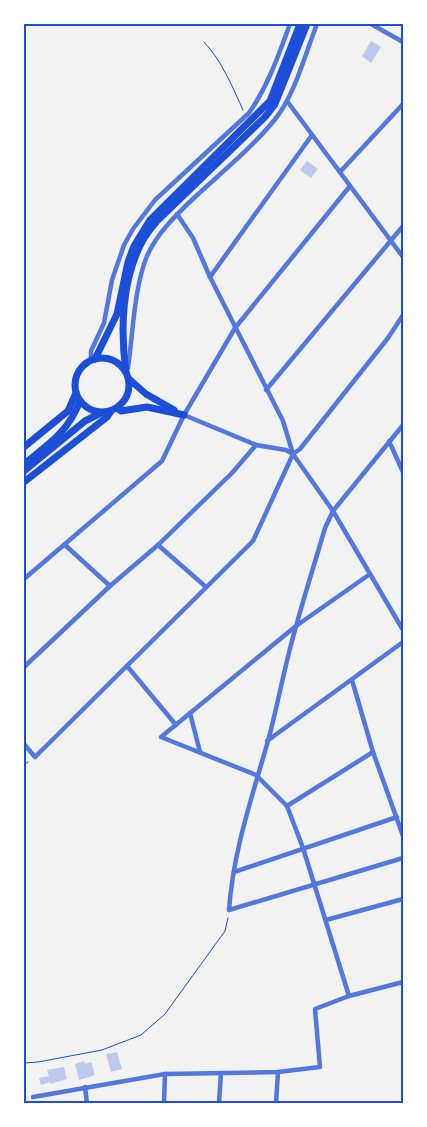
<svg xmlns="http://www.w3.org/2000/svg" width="427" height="1127" font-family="'Work Sans',sans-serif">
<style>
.building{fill:#bdc9ec}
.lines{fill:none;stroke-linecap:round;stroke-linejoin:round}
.path{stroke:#1d4ed8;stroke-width:1}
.minor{stroke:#5277de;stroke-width:4.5}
.primary{stroke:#1d4ed8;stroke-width:7}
.neatline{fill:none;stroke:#1d4ed8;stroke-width:2}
</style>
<rect width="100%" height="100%" fill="#f2f2f2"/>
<!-- building -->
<g class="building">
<path d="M371,41L381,47L371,63L362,56Z"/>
<path d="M307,161L318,169L311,178L300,170Z"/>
<path d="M117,1052L122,1069L111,1072L106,1054Z"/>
<path d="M84,1061L85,1064L91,1062L95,1075L79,1080L75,1064Z"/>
<path d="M64,1067L67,1079L50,1084V1082L41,1085L39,1078L49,1076L47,1070Z"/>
</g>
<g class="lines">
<!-- path -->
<g class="path">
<path d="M204,42C222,61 232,86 243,110"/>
<path d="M24,765L28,762"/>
<path d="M24,1063L38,1062L102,1050L141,1035L165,1014L225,931L228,918"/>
</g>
<!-- minor -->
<g class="minor">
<path d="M371,24L403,42"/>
<path d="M287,101L403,257"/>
<path d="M340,172L403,104"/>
<path d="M177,214L193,238L210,277L283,421L293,454L333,511L403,630"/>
<path d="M210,277L312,135"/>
<path d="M91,361V351L104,323L112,280L124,245L133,229L155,200L249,113C268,86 279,54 290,24"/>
<path d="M128,368C133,333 134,288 147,256C157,233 177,214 195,197C222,172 253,147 276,118C295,94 306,52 317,24"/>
<path d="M266,390L403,226"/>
<path d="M184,415L256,445L286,450L293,454"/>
<path d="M403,425L333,511L325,528C314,566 302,603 292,641C283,674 277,708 268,741C252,797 233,852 229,910L403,858"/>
<path d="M389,441L403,472"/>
<path d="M65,545L110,586"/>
<path d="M158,545L206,587"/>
<path d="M24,579L162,461L184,415L235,328L350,186"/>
<path d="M127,666L176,725"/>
<path d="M24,667L110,586L158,545L232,473L256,445"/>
<path d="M352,680L373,752L403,836"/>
<path d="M190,713L200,752"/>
<path d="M267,741L403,642"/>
<path d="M24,744L35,757L253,541L293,454L300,449L388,338L403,315"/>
<path d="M287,806L373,752"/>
<path d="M234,872L397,817"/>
<path d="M326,920L403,899"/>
<path d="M349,996L303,848L287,806L256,775L161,737L296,626L370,574"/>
<path d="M85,1087L87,1103"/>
<path d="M33,1097L165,1074L278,1072L320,1067L315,1009L349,996L403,982"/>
<path d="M164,1103L165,1074"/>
<path d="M219,1103L221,1073"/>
<path d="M276,1103L278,1072"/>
</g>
<!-- primary -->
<g class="primary">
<circle cx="102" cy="385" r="27"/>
<path d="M95,359L117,314L128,262L134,246L150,220L270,101L300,24"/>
<path d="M126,372C120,329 122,278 143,240C147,233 152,227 157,221L265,117L275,104L307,24"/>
<path d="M129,379L146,394L174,410"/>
<path d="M117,408L121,411L147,407L184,415"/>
<path d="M24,447L68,411L76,393"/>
<path d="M24,464C49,444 68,432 80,401"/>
<path d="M24,471L85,421L101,413"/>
<path d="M24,482L107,417L111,411"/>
</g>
</g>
<!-- border -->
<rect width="427" height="1127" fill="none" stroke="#ffffff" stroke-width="50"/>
<rect x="25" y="25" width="377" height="1077" class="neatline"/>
</svg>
